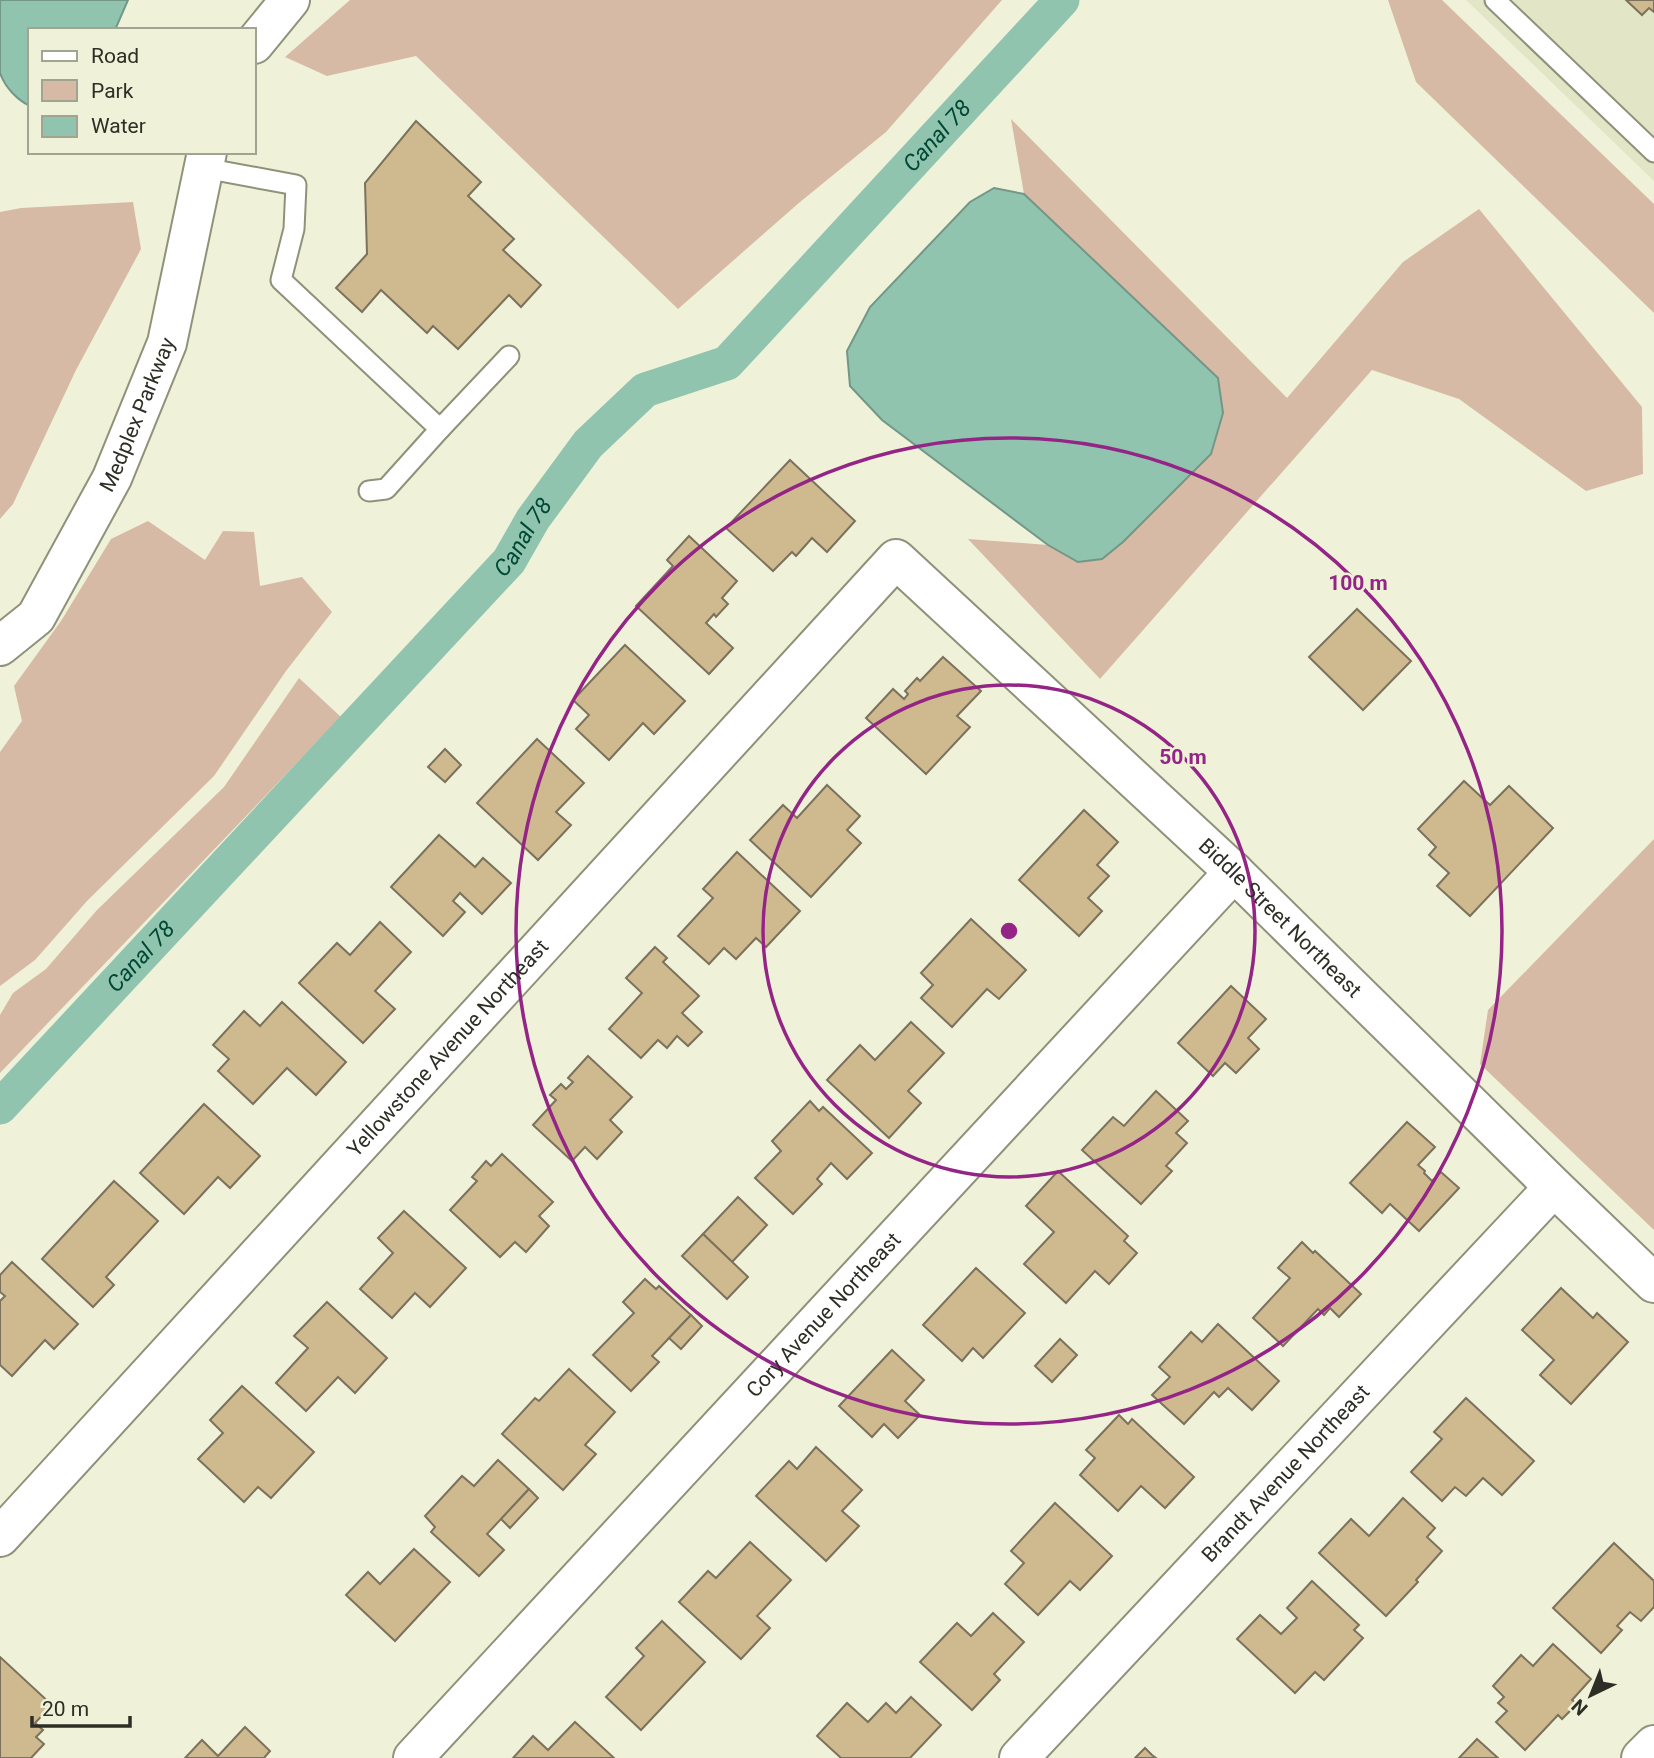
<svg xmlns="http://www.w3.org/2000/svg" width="1654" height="1758" font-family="Roboto,sans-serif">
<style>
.built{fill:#e3e6c6}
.green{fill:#d7baa6}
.water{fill:#91c4af;stroke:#739786;stroke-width:2}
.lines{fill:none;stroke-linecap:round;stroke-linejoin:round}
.canal{stroke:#91c4af;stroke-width:35}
.building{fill:#cfba90;stroke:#7b715c;stroke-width:2}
.service-casing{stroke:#8f917a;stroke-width:23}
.minor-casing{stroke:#8f917a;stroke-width:42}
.service{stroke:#fff;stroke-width:19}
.minor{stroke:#fff;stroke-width:38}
.ring{fill:none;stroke:#942586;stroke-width:3.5}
.labels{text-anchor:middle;stroke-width:5;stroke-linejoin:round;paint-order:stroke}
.street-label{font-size:21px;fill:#2d2e25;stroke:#eff2d8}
.water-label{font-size:23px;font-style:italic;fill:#004834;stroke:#eff2d8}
.centre{fill:#942586;stroke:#eff2d8;stroke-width:3.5}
.ring-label{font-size:21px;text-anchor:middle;font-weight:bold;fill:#942586;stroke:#eff2d8;stroke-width:5;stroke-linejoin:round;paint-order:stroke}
</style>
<rect width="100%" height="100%" fill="#eff2d8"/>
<!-- built -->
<path class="built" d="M1466,0H1654V181Z"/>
<!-- green -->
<g class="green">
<path d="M350,0H1002L886,132L800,202L678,309L416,56L327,76L285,57Z"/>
<path d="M1388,0H1442L1654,204V313L1416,82Z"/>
<path d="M1011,119L1287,398L1403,262L1479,209L1642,407L1643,474L1586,491L1459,399L1372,370L1100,679L968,539L1048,545L1078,562L1218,378L1024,194Z"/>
<path d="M133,202L141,249L76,370L13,504L0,519V212L21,208Z"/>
<path d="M148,521L205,560L223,531L254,532L260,586L302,577L332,612L286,671L214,776L87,901L35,960L0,986V752L22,721L14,686L61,621L111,539Z"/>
<path d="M299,678L341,717L0,1073V1015L13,993L46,969L97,910L224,787Z"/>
<path d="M1654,839V1230L1480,1064L1488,1010Z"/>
</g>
<!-- water -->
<g class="water">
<path d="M0,0H128L115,30H30V106C17,100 5,87 0,73Z"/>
<path d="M994,188L1024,194L1218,378L1223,413L1211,454L1123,542L1102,559L1078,562L1048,545L882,420L850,386L847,351L870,307L970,202Z"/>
</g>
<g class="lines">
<!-- canal -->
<path class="canal" id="s1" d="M0,1107L509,561L533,519L588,444L645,390L727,363L1062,0"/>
</g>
<!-- building -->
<g class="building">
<path d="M1626,0H1654V12L1649,8L1642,15Z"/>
<path d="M416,121L481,182L468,196L514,239L503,250L541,285L521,307L509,295L458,349L433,326L427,333L381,290L362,312L336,288L367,254L365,183Z"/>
<path d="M790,460L855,521L827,552L812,538L796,556L792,552L773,571L726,528Z"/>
<path d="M689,536L737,581L722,598L728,604L716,617L714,614L706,623L733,648L709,674L636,606L673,566L667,560Z"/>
<path d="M1357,609L1411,661L1363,710L1309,657Z"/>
<path d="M625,645L685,701L654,734L643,723L609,760L576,729L589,715L573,700Z"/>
<path d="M943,657L981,691L957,716L970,727L926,774L866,718L893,689L904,699L908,694L905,691L917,678L920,681Z"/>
<path d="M537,739L584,783L556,812L571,825L538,860L477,803Z"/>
<path d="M445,749L461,765L445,782L428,767Z"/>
<path d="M1464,781L1490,805L1509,786L1553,828L1470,916L1437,886L1449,873L1429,855L1436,847L1418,829Z"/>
<path d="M827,785L860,816L847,830L861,843L811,897L750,840L783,805L797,818Z"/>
<path d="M1084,810L1118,842L1097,865L1109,876L1088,898L1102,911L1079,936L1019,880Z"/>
<path d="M439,835L475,867L483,858L511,883L482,914L460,893L453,901L465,912L443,936L391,887Z"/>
<path d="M737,852L800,911L766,947L756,938L736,959L724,948L709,964L678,936L713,898L703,889Z"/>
<path d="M971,919L1026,970L999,999L987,989L952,1027L921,998L933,985L921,973Z"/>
<path d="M380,922L411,952L375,991L395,1009L363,1043L299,983L337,943L350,955Z"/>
<path d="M655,947L667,958L663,962L699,996L682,1013L702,1032L688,1046L677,1036L667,1048L658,1040L641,1058L609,1029L642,993L626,978Z"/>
<path d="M1231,986L1266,1019L1248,1038L1259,1049L1236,1073L1225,1063L1213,1076L1178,1043Z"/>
<path d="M282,1002L346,1062L316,1095L287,1068L253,1104L218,1071L229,1059L213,1045L244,1011L260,1026Z"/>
<path d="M911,1022L944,1053L908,1091L921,1103L889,1138L827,1080L860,1045L875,1060Z"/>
<path d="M588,1056L632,1097L610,1120L622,1132L597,1159L585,1147L572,1161L533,1125L556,1100L550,1095L561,1084L566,1089L573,1082L568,1078Z"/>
<path d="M1156,1091L1188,1121L1176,1133L1187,1143L1166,1166L1172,1171L1141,1204L1082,1150L1113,1117L1124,1126Z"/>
<path d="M810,1101L819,1111L823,1107L872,1153L847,1179L831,1163L817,1179L822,1184L793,1214L755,1178L781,1151L772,1141Z"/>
<path d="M204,1104L260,1156L230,1188L218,1177L184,1214L140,1173Z"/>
<path d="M1407,1122L1435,1147L1418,1165L1425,1171L1424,1173L1432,1181L1441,1172L1459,1188L1419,1231L1390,1204L1382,1213L1350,1183Z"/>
<path d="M502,1154L553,1202L539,1216L549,1226L526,1252L515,1242L500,1257L450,1210L477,1181L472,1177L486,1161L491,1166Z"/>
<path d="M1058,1171L1128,1236L1124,1241L1137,1253L1109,1284L1095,1271L1066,1303L1024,1264L1054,1232L1026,1206Z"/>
<path d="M114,1181L158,1221L106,1277L114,1285L93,1307L42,1259Z"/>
<path d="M738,1197L767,1225L732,1262L703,1234Z"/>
<path d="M404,1211L466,1268L430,1307L415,1293L392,1318L360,1289L393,1253L378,1238Z"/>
<path d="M703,1234L748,1277L727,1299L682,1256Z"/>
<path d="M1302,1242L1313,1253L1315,1251L1361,1294L1339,1317L1330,1308L1324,1315L1318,1309L1283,1346L1253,1318L1290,1278L1278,1268Z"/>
<path d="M12,1262L78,1324L54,1349L45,1340L12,1376L0,1365V1301L5,1296L0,1292V1275Z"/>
<path d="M976,1268L1025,1313L983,1358L973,1348L962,1361L923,1325Z"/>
<path d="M645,1279L656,1289L659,1286L691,1315L652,1356L659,1362L631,1391L593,1355L634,1313L623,1302Z"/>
<path d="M1561,1288L1593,1318L1597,1313L1628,1342L1571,1404L1540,1375L1554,1360L1522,1330Z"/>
<path d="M327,1302L387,1358L355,1393L338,1377L306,1411L276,1383L308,1348L294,1336Z"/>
<path d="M691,1315L702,1326L681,1349L669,1338Z"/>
<path d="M1218,1324L1279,1381L1252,1410L1228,1388L1219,1397L1214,1392L1184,1424L1152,1395L1170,1377L1159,1367L1191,1332L1202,1342Z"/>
<path d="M1060,1339L1077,1355L1052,1382L1035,1366Z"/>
<path d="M892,1350L924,1380L905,1401L920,1415L898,1438L884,1424L872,1437L839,1406Z"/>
<path d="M569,1369L615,1412L585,1445L596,1454L563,1490L502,1434L535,1398L539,1401Z"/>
<path d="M242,1386L314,1452L271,1498L258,1487L244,1502L198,1459L223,1433L210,1420Z"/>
<path d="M1466,1398L1534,1461L1502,1495L1483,1478L1466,1496L1455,1487L1442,1501L1411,1472L1442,1439L1434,1432Z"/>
<path d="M1119,1415L1128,1424L1132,1419L1194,1477L1165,1508L1141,1486L1118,1511L1080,1475L1095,1458L1086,1450Z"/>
<path d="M816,1447L862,1490L842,1511L859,1526L826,1561L756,1496L789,1461L797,1469Z"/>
<path d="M498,1460L529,1489L487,1534L504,1550L479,1576L431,1532L435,1527L425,1516L462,1476L474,1486Z"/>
<path d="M529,1489L538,1498L510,1528L501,1519Z"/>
<path d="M1403,1498L1435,1528L1427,1537L1442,1551L1416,1580L1418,1582L1386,1616L1319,1553L1351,1519L1369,1536Z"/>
<path d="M1055,1503L1112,1556L1080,1590L1070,1581L1038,1615L1005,1584L1024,1563L1011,1551Z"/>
<path d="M750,1542L791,1580L757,1616L770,1628L741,1659L679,1602L708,1571L716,1578Z"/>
<path d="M1614,1543L1654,1581V1607L1641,1621L1630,1612L1617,1626L1622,1630L1601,1653L1553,1608Z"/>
<path d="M414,1549L450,1582L395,1641L346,1595L368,1572L380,1584Z"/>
<path d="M1312,1581L1359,1625L1354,1630L1363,1638L1324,1680L1315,1672L1295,1693L1237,1639L1260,1615L1281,1634L1297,1618L1287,1608Z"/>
<path d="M993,1613L1024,1642L994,1674L1000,1680L972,1710L920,1662L957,1623L971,1636Z"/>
<path d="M662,1621L705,1662L641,1730L606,1697L644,1656L636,1648Z"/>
<path d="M1553,1644L1591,1679L1572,1700L1577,1704L1562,1719L1558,1715L1525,1750L1496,1722L1507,1711L1498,1703L1504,1697L1493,1686L1521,1655L1533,1666Z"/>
<path d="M0,1657L52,1705L35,1723L43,1730L36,1737L44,1744L31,1758H0Z"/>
<path d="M911,1697L941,1725L910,1758H841L817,1736L847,1703L868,1722L886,1703L896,1713Z"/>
<path d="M575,1722L614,1758H513L533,1736L548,1750Z"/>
<path d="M245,1727L270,1751L264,1758H185L202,1740L218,1756Z"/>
<path d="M1477,1739L1498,1758H1459Z"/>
<path d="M1145,1748L1152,1755L1156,1758H1135Z"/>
</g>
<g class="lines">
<defs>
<g id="service">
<path d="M1495,0L1654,152"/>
<path d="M204,168L296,185L294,229L281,280L440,429L509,356"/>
<path d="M369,491L386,489L440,429"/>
</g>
<g id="minor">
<path d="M254,44L290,0"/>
<path id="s2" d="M0,646L36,617L112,478L167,343L207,152"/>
<path id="s3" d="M0,1537L896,559L1234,872L1554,1187L1654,1283"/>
<path id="s4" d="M413,1758L1234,872"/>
<path id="s5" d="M1019,1758L1554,1187"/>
<path d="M1641,1758L1654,1745"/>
</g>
</defs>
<!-- service casing -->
<use href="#service" class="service-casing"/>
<!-- minor casing -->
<use href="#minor" class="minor-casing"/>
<!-- service -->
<use href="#service" class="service"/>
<!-- minor -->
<use href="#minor" class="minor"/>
</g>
<!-- distance rings -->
<g class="ring">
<circle cx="1009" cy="931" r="246"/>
<circle cx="1009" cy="931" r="493"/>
</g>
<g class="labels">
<!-- street labels -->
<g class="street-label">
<text dy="7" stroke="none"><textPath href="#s2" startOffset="273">Medplex Parkway</textPath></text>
<text dy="7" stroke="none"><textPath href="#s3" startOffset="1852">Biddle Street Northeast</textPath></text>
<text dy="7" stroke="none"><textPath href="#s3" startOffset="663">Yellowstone Avenue Northeast</textPath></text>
<text dy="7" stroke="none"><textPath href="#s4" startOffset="604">Cory Avenue Northeast</textPath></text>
<text dy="7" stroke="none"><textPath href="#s5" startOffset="390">Brandt Avenue Northeast</textPath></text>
</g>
<!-- water labels -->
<g class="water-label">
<text dy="8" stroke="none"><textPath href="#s1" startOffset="1362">Canal 78</textPath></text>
<text dy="8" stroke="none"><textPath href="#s1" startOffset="774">Canal 78</textPath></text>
<text dy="8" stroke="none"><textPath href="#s1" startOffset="206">Canal 78</textPath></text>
</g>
</g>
<circle cx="1009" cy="931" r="10" class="centre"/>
<g class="ring-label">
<text x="1358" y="590">100 m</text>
<text x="1183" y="764">50 m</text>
</g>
<!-- legend -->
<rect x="28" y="28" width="228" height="126" fill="#eff2d8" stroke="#a1a490" stroke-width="2"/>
<rect x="42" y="51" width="35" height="10" fill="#ffffff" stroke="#a1a490" stroke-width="2"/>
<text x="91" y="63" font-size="21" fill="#2d2e25">Road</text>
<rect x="42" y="80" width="35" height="21" fill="#d7baa6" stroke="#a1a490" stroke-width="2"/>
<text x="91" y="98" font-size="21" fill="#2d2e25">Park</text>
<rect x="42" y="116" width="35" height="21" fill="#91c4af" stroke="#a1a490" stroke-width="2"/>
<text x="91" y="133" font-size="21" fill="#2d2e25">Water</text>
<!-- north arrow -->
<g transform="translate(1591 1695) rotate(223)" stroke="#eff2d8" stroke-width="5" paint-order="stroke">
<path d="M0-5L12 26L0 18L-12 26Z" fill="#2d2e25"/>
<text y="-10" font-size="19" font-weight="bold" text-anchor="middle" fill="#2d2e25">N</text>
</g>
<!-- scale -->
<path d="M32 1716v10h98v-10" fill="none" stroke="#2d2e25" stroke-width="3.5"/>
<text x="42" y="1716" font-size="21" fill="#2d2e25" stroke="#eff2d8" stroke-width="5" paint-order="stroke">20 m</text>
</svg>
